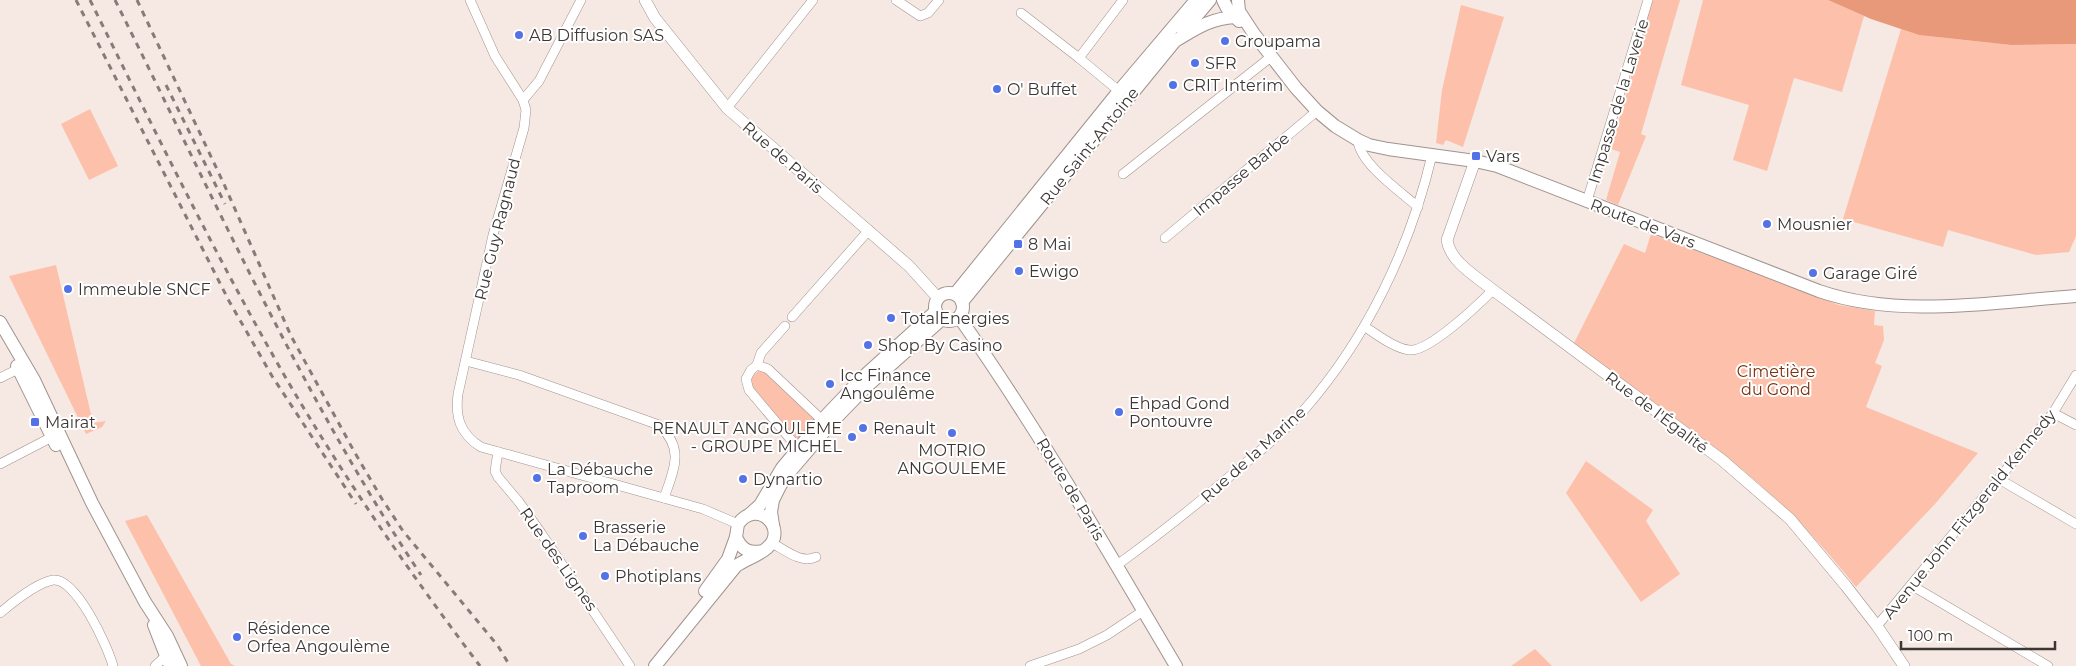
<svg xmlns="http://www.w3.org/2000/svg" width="2076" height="666" font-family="Montserrat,sans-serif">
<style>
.green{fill:#fdc1ab}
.water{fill:#e8997a}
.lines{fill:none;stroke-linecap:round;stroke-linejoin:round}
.minor-casing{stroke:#a0938e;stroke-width:10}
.tertiary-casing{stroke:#a0938e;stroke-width:12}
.secondary-casing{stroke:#a0938e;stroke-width:14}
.minor{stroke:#fff;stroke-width:9}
.tertiary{stroke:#fff;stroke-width:11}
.secondary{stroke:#fff;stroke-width:12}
.rail{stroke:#857c78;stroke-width:3;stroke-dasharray:6 6;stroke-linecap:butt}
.poi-dot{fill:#5372e6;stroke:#fff;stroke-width:2}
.labels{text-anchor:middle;stroke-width:4;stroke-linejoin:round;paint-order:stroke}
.poi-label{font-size:16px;fill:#3c3634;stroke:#fff;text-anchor:start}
.street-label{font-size:16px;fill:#3c3634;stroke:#fff}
.park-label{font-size:16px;fill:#783111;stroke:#fff}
</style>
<rect width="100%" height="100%" fill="#f6e8e2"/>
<!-- green -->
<g class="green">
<path d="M1652,0H1680L1641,134L1646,136L1618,205L1606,200L1620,152L1611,149Z"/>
<path d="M1703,0H1828L1864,16L1842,92L1794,78L1767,171L1733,160L1749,105L1681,85Z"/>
<path d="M1461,5L1504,17L1463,147L1446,140L1443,145L1436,143L1442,90Z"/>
<path d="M1901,29L1919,35L2011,45L2076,44V236L2069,252L2036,255L1948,230L1943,247L1843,219Z"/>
<path d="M90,109L118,166L89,180L61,124Z"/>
<path d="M1651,234L1839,305L1875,311L1874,325L1883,326L1884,340L1875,363L1882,366L1866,407L1978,453L1935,504L1856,587C1822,544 1785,506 1744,471L1574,343L1624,244L1645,253Z"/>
<path d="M56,265L93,423L106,421L102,427L86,434L9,276Z"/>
<path d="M758,371L768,374L816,420L798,442L752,386V377Z"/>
<path d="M1586,461L1653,510L1646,521L1680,574L1641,602L1566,493Z"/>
<path d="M147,515L231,664L235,666H201L125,521Z"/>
<path d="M1535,649L1552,666H1511Z"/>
</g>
<!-- water -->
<path class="water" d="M1828,0H2076V44L2011,45L1919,35L1871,19Z"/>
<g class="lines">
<defs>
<g id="minor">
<path d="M470,0L495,56L523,100L526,110L524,128L493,235L458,394C455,417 460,434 481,447L703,509L738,524"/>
<path d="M896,0L920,16L928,13L939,0"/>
<path d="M1021,13L1079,58L1119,91"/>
<path d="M1079,58L1123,0"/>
<path d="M523,100L539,81L581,0"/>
<path d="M727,108L813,0"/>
<path d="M1358,140C1359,163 1401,192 1418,207"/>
<path d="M1123,174L1272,56"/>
<path d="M1587,201L1648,0"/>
<path d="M1165,238L1317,111"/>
<path d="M792,317L869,230"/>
<path d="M1365,327C1378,335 1394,348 1409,350C1428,353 1479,304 1493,290"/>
<path d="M466,361L519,375L659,425C685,449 674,469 664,498"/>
<path d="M757,365L761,353L785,326"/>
<path d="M0,378L18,369"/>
<path d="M2053,413L2076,425"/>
<path d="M798,448L749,390L746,379L751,370L757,365L768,369L822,420"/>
<path d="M498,452L495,471L498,477L519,502L541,533L630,666"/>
<path d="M0,464L52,437"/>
<path d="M1999,479L2076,524"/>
<path d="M772,543C785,550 801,564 816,557"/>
<path d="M1117,565C1160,534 1201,501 1242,466C1263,448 1285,431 1304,410C1367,338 1410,248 1432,155"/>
<path d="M1911,585L2048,666"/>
<path d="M0,613C13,602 36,583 53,580C76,577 108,647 113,666"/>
<path d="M1877,626L2053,413L2076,375"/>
<path d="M155,666L169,653"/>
<path d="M1030,666L1079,649L1107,635L1143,611"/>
</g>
<g id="tertiary">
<path d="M645,0L655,18L727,108L909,266L938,298"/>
<path d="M1475,161L1447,240C1450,262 1477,277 1493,290L1722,460L1790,519L1846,586L1877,626L1904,666"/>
</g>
<g id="secondary">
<path d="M1223,0L1227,8L1239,21"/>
<path d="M1238,0L1239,11L1254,34L1296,88L1317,111L1335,126L1358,140L1369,145L1388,149L1475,161L1497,166L1819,291C1900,319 1992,302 2076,296"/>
<path d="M1183,32L1210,0"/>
<circle cx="949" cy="307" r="14"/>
<path d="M955,294L1119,91L1196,0"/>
<path d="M962,302L1175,41C1197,28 1209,19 1235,17"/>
<path d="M959,317C1038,429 1106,548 1176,666"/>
<path d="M0,322L34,380L92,503L145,602L167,636L181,666"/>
<path d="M17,366L56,445"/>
<path d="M750,514L760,505L782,468L822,420L862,378L936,311"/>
<path d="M773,525L771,512L773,500L780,486L787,475L835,419L866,387L942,319"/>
<path d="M705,591L728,559L736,537"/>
<path d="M154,625L170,666"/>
<path d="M655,666L736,566C746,559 758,556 767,548C789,530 758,497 738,524L736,537C741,549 749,554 762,551"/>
</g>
</defs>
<!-- minor casing -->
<use href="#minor" class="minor-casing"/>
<!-- tertiary casing -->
<use href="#tertiary" class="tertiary-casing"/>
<!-- secondary casing -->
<use href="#secondary" class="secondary-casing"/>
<!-- minor -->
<use href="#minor" class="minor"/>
<!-- tertiary -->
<use href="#tertiary" class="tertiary"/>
<!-- secondary -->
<use href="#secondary" class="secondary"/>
<!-- rail -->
<g class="rail">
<path d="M76,0L229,301L272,376L356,504"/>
<path d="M90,0C152,125 213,251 283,373C342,475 409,572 480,666"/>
<path d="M115,0C212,194 301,394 421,575"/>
<path d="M137,0L223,182L291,336L355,453L382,499L403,531L498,646L510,666"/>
<path d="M166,85L225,204"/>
</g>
</g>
<!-- markers -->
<g class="poi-dot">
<circle cx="519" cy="35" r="5"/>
<circle cx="1225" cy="41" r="5"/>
<circle cx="1195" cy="63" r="5"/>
<circle cx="1173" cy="85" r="5"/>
<circle cx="997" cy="89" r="5"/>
<rect x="1471" y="151" width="10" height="10" rx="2.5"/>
<circle cx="1767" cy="224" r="5"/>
<rect x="1013" y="239" width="10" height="10" rx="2.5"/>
<circle cx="1019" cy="271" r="5"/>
<circle cx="1813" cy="273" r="5"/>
<circle cx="68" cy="289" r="5"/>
<circle cx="891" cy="318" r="5"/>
<circle cx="868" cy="345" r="5"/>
<circle cx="830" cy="384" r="5"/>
<circle cx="1119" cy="412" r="5"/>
<rect x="30" y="417" width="10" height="10" rx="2.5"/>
<circle cx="863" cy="428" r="5"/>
<circle cx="952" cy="433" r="5"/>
<circle cx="852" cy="437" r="5"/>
<circle cx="537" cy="478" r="5"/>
<circle cx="743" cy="479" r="5"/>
<circle cx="583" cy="536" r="5"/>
<circle cx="605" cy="576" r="5"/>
<circle cx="237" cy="637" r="5"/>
</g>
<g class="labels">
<!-- poi labels -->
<g class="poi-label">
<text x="529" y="41">AB Diffusion SAS</text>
<text x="1235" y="47">Groupama</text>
<text x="1205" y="69">SFR</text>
<text x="1183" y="91">CRIT Interim</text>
<text x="1007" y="95">O' Buffet</text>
<text x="1486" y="162">Vars</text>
<text x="1777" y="230">Mousnier</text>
<text x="1028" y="250">8 Mai</text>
<text x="1029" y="277">Ewigo</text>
<text x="1823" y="279">Garage Giré</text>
<text x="78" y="295">Immeuble SNCF</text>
<text x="901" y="324">TotalEnergies</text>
<text x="878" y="351">Shop By Casino</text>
<text x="840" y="381">Icc Finance<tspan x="840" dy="18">Angoulême</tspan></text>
<text x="1129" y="409">Ehpad Gond<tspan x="1129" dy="18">Pontouvre</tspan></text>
<text x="45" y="428">Mairat</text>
<text x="842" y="434" text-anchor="end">RENAULT ANGOULEME<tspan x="842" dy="18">- GROUPE MICHEL</tspan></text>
<text x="873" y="434">Renault</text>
<text x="952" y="456" text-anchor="middle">MOTRIO<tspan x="952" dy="18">ANGOULEME</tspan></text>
<text x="547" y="475">La Débauche<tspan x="547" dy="18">Taproom</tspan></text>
<text x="753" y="485">Dynartio</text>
<text x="593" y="533">Brasserie<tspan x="593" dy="18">La Débauche</tspan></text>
<text x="615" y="582">Photiplans</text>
<text x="247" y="634">Résidence<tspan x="247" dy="18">Orfea Angoulème</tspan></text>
</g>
<!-- street labels -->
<g class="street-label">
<text transform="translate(1618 101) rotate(-73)" y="6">Impasse de la Laverie</text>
<text transform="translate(1089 146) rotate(-51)" y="6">Rue Saint-Antoine</text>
<text transform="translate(783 157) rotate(41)" y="6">Rue de Paris</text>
<text transform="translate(1241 174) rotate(-40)" y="6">Impasse Barbe</text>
<text transform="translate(1643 223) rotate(21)" y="6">Route de Vars</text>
<text transform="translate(497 229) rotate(-76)" y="6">Rue Guy Ragnaud</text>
<text transform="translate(1657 412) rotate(37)" y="6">Rue de l'Égalité</text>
<text transform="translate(1253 454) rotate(-42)" y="6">Rue de la Marine</text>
<text transform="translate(1071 489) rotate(59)" y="6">Route de Paris</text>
<text transform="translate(1969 514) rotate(-51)" y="6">Avenue John Fitzgerald Kennedy</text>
<text transform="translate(559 559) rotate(55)" y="6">Rue des Lignes</text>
</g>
<!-- park labels -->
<g class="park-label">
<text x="1776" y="377">Cimetière<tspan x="1776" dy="18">du Gond</tspan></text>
</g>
</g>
<!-- scale -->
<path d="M1901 641v8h154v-8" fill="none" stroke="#3c3634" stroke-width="2.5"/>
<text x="1908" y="641" font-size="15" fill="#3c3634" stroke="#ffffff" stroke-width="4" paint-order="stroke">100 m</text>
</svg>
